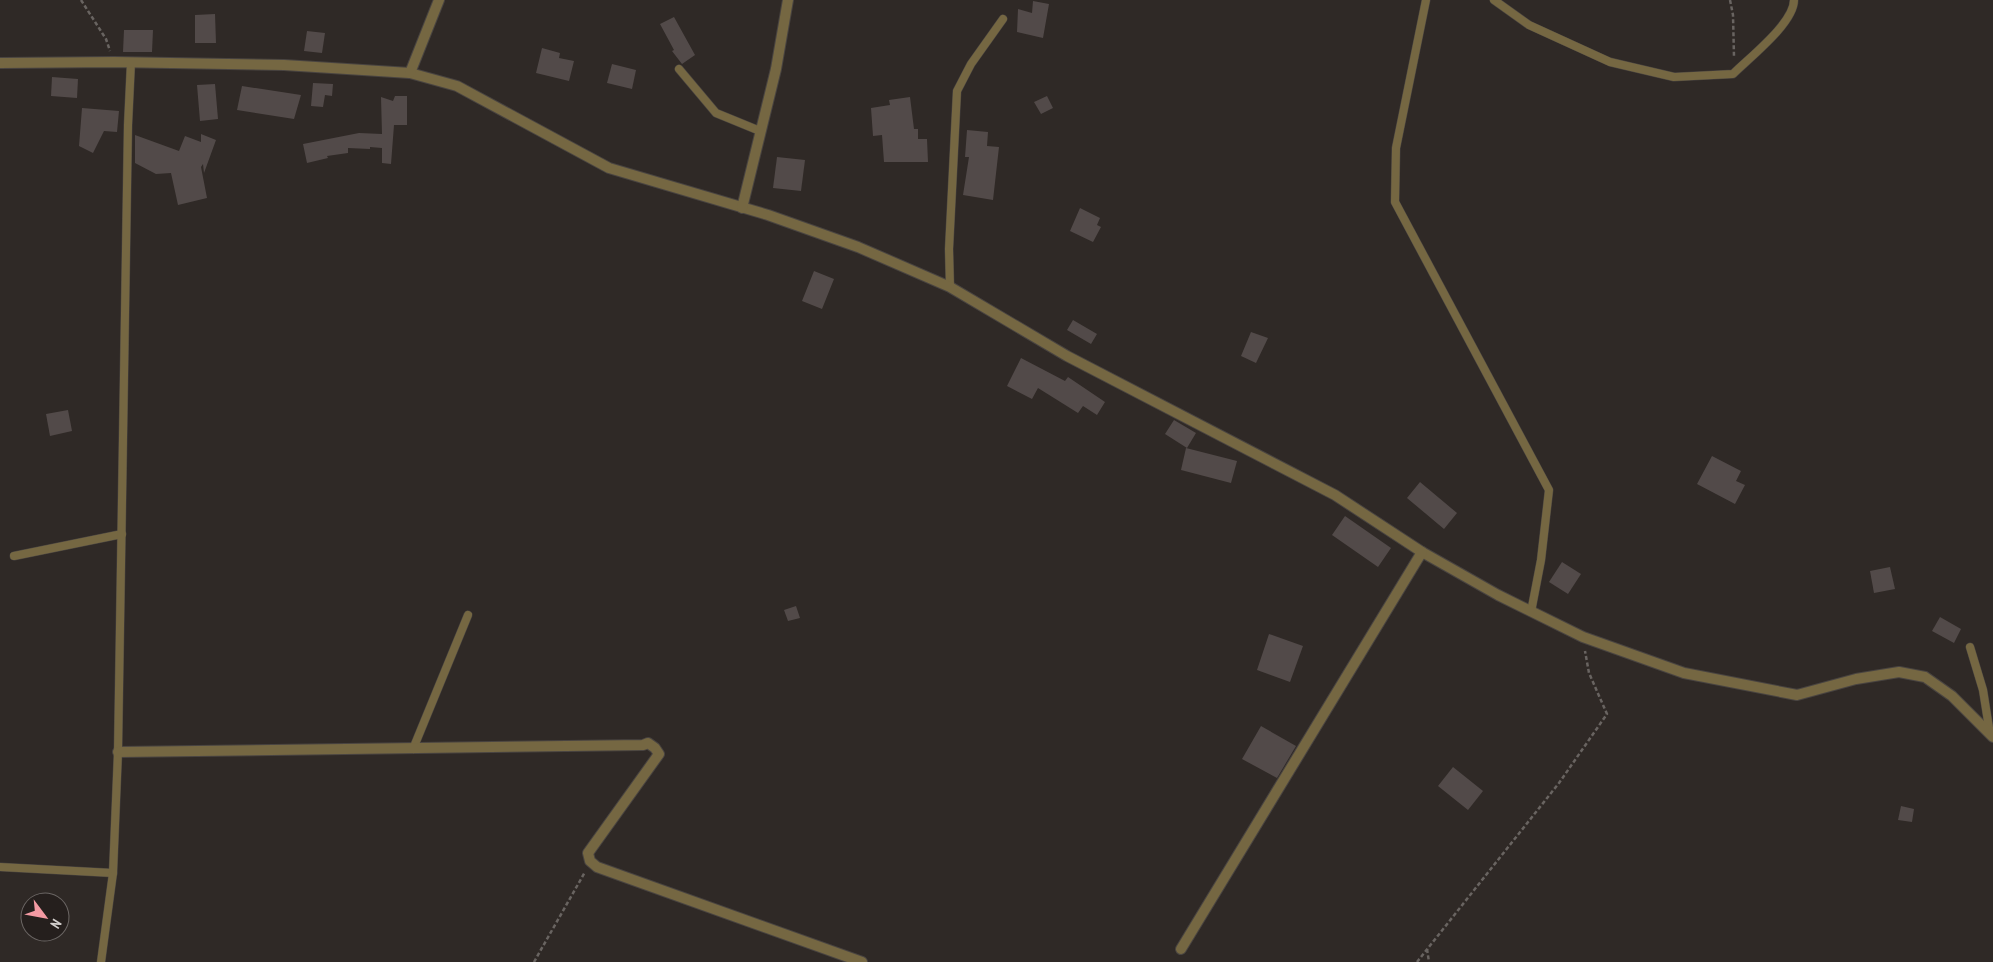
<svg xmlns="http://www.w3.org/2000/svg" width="1993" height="962" font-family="'PT Sans Narrow',sans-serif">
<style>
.building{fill:#524a49}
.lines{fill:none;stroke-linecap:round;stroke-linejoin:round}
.service-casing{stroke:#494441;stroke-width:9}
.minor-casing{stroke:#494441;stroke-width:12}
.path{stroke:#696461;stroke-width:2.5;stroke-dasharray:4 2.5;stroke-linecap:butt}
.service{stroke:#756742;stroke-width:8}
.minor{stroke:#756742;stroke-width:10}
</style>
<rect width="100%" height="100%" fill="#2f2926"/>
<!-- building -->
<g class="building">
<path d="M1033,1L1049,4L1043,38L1017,32L1018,9L1032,13Z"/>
<path d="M215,14L216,43H195V15Z"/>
<path d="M674,17L695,55L682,64L672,51L674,50L660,24Z"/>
<path d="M124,30H153L152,52H123Z"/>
<path d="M307,31L325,33L322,53L304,51Z"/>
<path d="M542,48L560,53L559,58L574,61L569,81L536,73Z"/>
<path d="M612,64L636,70L632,89L607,83Z"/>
<path d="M52,77L78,79L77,98L51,96Z"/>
<path d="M313,83L333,84L332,96L325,95L323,107L311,106Z"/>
<path d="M215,84L218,119L200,121L197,85Z"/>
<path d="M242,86L301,95L294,119L237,110Z"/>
<path d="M395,96H407V125H394L391,164L382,163V148L370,147V149L348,148V153L327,156L328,158L307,163L303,144L359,133L382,134L381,97L393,101Z"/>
<path d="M1047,96L1053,108L1041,114L1034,102Z"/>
<path d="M910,97L914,129H918V139H927L928,162H884L882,135L873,136L871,108L890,105L889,100Z"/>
<path d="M82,108L119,111L117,132L104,131L93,153L79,146Z"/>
<path d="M967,130L988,132L987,146L999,147L993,200L963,195L969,157H965Z"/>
<path d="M201,134L216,140L204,173L203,164L201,167L207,198L178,205L171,173L156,174L135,163V135L179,151L185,136L201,142Z"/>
<path d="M777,157L805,160L801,191L773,188Z"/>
<path d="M1080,208L1100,218L1097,225L1101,227L1093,242L1070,231Z"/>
<path d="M814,271L834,279L822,309L802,301Z"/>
<path d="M1073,320L1097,334L1091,344L1067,330Z"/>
<path d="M1251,332L1268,338L1256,363L1241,356Z"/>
<path d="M1021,358L1065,381L1068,377L1105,402L1097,415L1083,406L1078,413L1038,388L1032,399L1007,386Z"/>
<path d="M68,410L72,431L50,436L46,414Z"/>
<path d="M1174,420L1196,433L1187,448L1165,434Z"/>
<path d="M1186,448L1237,461L1231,483L1181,470Z"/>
<path d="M1712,456L1741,471L1736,481L1745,485L1735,504L1697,484Z"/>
<path d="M1420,482L1457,513L1444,529L1407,498Z"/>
<path d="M1345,516L1391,548L1378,567L1332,535Z"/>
<path d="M1562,562L1581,574L1568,594L1549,582Z"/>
<path d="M1890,567L1895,589L1874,593L1870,571Z"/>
<path d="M796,606L800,618L788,621L784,610Z"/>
<path d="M1940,617L1961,629L1954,643L1932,631Z"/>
<path d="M1269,634L1303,646L1290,682L1257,670Z"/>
<path d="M1261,726L1296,746L1277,778L1242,759Z"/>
<path d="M1453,767L1483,791L1468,810L1438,786Z"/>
<path d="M1901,806L1914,809L1912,822L1898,820Z"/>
</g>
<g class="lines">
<defs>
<g id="service">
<path d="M1426,0L1396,148L1395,202L1549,490L1541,560L1531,612"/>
<path d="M1494,0L1529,25L1610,62L1674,77L1733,74C1750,57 1794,23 1794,0"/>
<path d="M679,69L716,113L760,131"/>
<path d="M950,287L949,249L957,91L971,64L1003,19"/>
<path d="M14,556L122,534"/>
<path d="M1970,647L1983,690L1990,734"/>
<path d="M413,749L468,615"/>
<path d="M0,867L113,873"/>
<path d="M101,962L113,873L118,752L128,125L131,62"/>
</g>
<g id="minor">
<path d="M0,63L114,62L284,65L410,73L457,86L609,168L768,215L858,247L950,287L1067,356L1335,495L1422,552L1498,595L1583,637L1684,673L1797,695L1856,679L1899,672L1925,677L1952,696L1993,737"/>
<path d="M410,73L439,0"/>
<path d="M742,208L776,69L788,0"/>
<path d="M118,752L643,745L648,743L655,748L659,754L588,853L590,861L597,867L862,962"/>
<path d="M1181,949L1422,552"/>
</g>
</defs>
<!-- service casing -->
<use href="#service" class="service-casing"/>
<!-- minor casing -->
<use href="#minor" class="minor-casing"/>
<!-- path -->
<g class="path">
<path d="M81,0L106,39L110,51"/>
<path d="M1730,0L1733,15L1734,57"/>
<path d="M1427,949L1429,962"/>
<path d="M534,962L585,872"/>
<path d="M1417,962L1559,783L1607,714L1589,673L1585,651"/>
</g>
<!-- service -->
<use href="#service" class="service"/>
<!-- minor -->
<use href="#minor" class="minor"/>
</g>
<!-- north arrow -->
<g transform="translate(45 917) rotate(122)"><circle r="24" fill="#251f1d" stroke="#6b6664"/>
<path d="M0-4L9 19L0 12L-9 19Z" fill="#f49aa3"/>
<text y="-8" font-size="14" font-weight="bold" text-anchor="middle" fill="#d4d0ce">N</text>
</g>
</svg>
